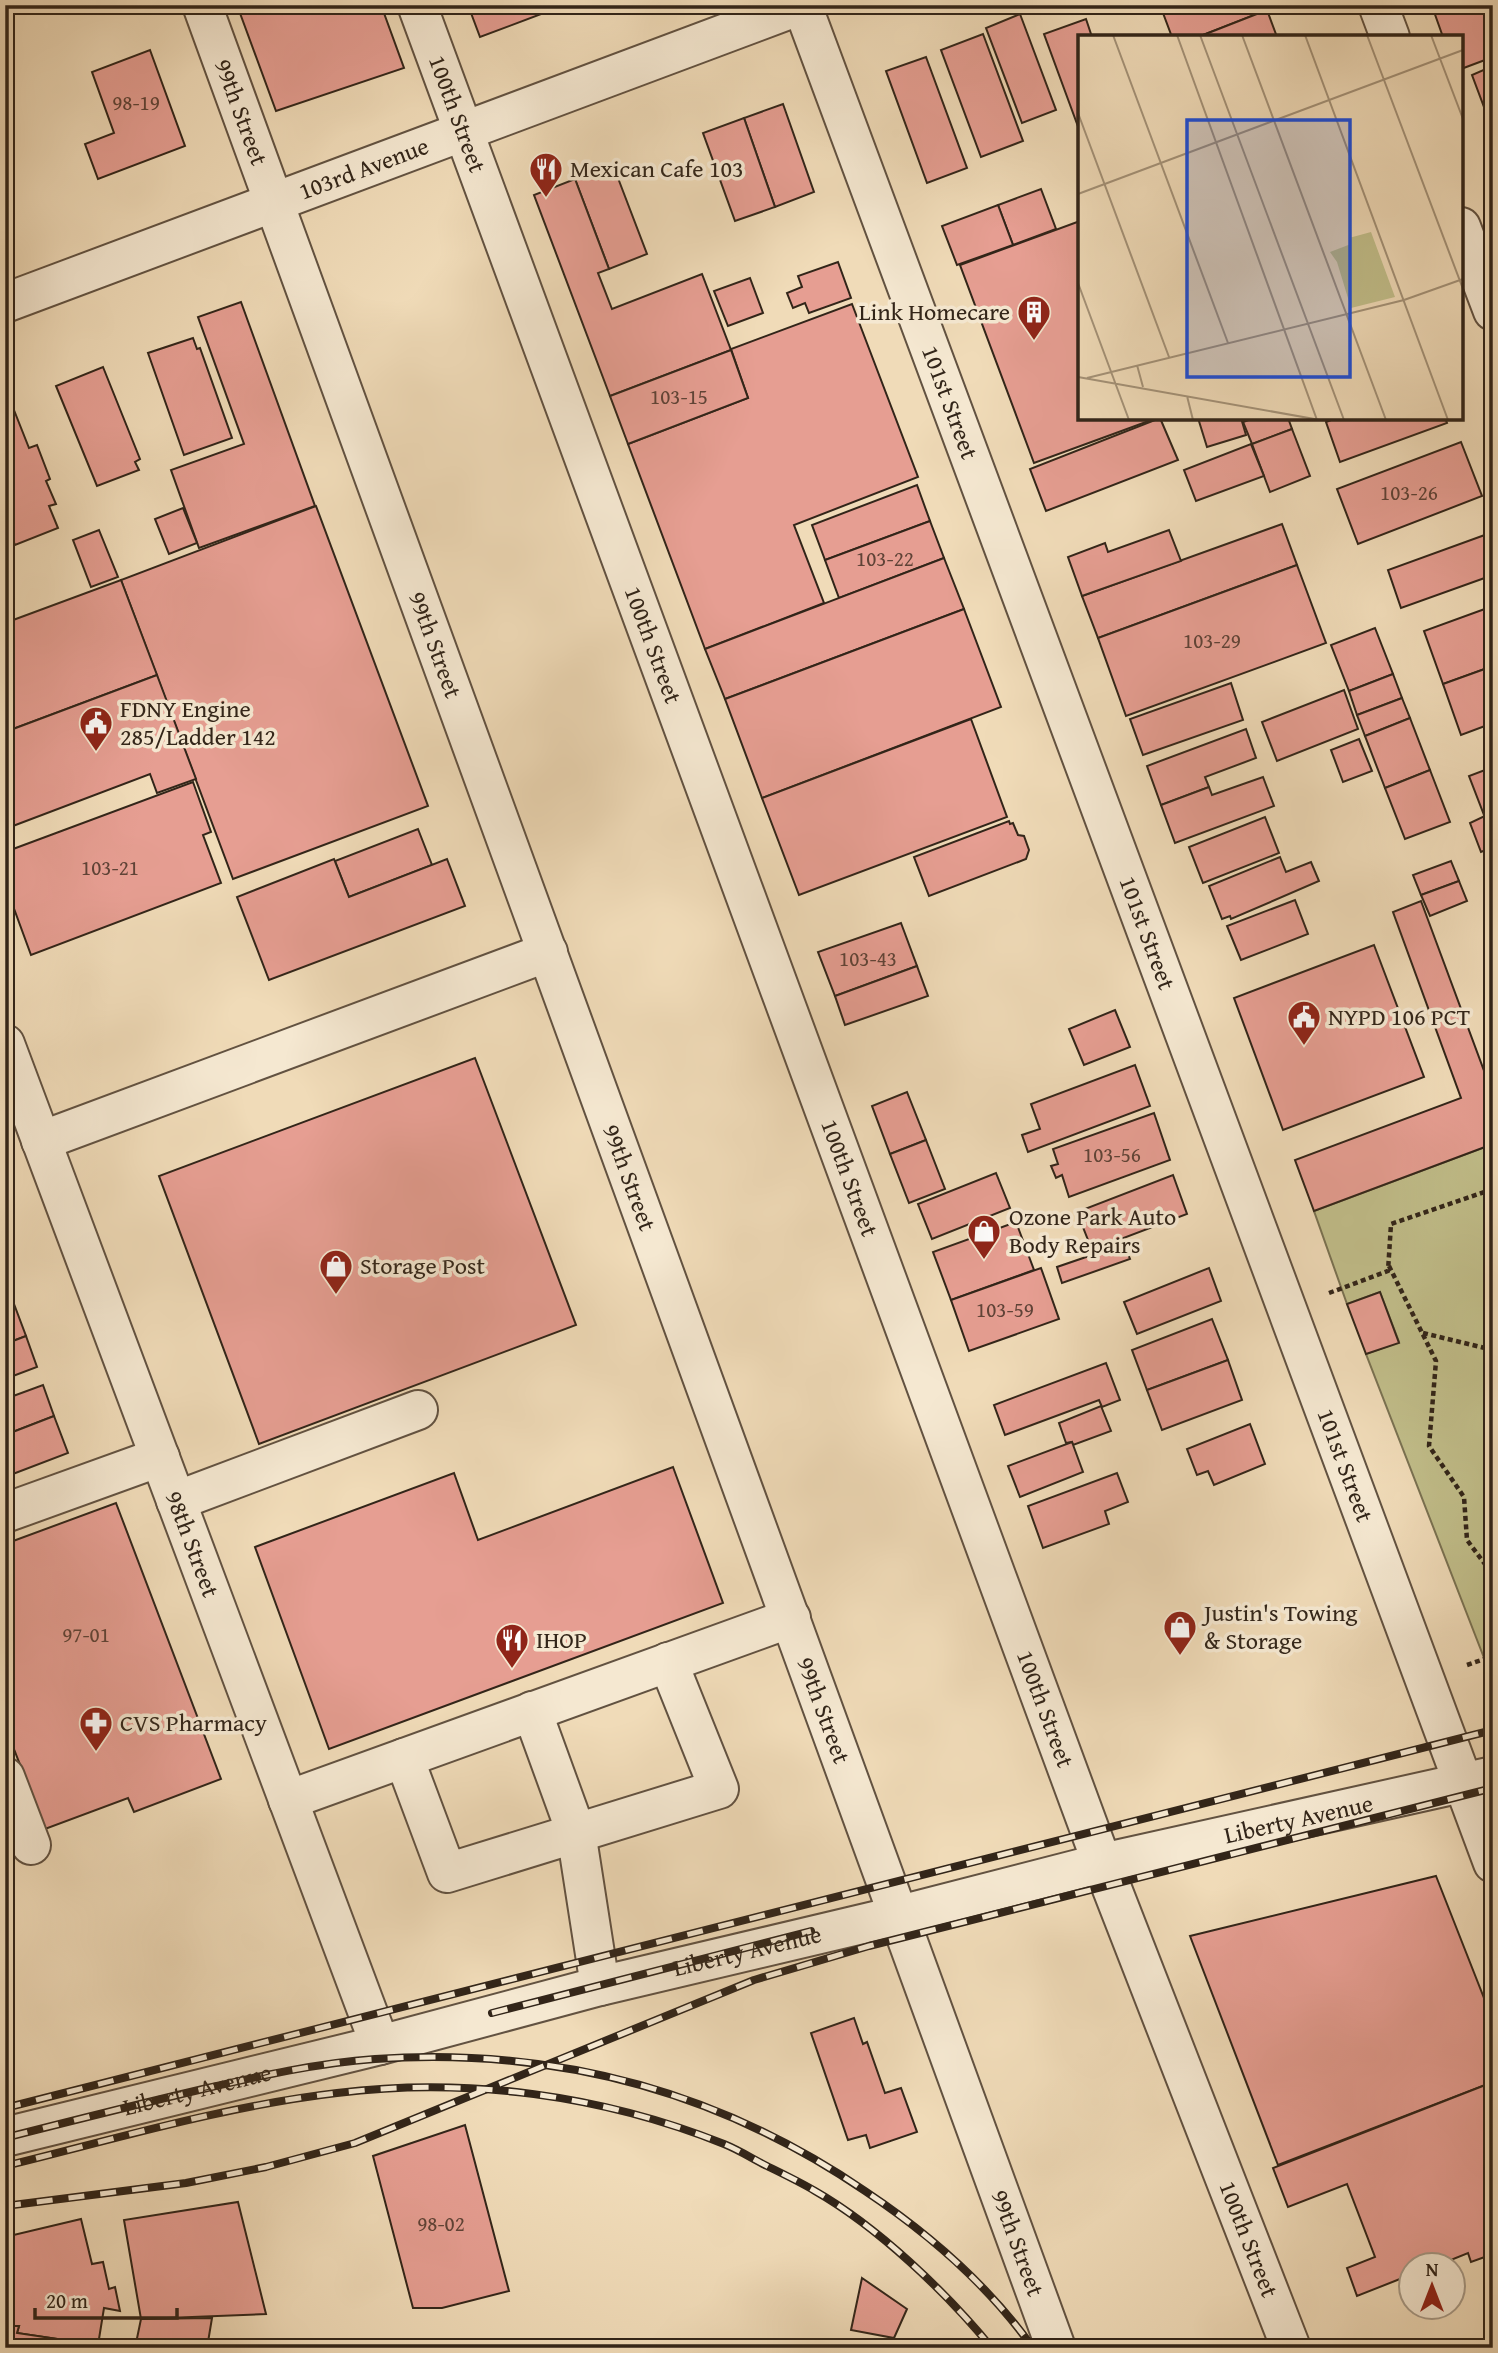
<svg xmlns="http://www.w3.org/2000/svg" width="1498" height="2353" font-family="'Gentium Book Plus',serif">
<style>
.green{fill:#c1be8a;stroke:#7a7252;stroke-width:2}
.building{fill:#e69e92;stroke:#322519;stroke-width:2}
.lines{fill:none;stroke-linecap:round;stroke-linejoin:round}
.minor-casing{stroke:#625241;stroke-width:42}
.path{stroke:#322519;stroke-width:4.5;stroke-dasharray:5 3.5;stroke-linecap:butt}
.minor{stroke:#f5e8d1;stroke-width:38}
.rail-casing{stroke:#322519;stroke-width:8}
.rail{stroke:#f5e8d1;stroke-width:5;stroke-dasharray:16;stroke-linecap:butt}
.labels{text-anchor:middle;stroke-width:7;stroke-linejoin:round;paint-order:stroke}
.number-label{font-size:21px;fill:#5f4337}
.street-label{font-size:24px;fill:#322519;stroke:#f5e8d1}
.poi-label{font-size:24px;fill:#322519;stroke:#f5e8d1;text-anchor:start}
.inset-road{fill:none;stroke:#a49278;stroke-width:2}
.view{fill:#1d4ed8;fill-opacity:0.15;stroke:#1d4ed8;stroke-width:3.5}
.inset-edge{fill:none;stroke:#322519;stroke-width:3.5}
</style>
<rect width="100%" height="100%" fill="#f0dbb8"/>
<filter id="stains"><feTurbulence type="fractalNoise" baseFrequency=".00286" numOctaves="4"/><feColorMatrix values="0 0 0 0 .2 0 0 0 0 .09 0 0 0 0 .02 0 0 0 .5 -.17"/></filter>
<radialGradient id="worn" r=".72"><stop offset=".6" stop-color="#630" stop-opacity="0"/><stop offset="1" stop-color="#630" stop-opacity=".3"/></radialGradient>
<!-- green -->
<path class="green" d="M1493,1144V1681L1366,1354L1399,1342L1380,1292L1347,1304L1314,1211Z"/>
<!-- building -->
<g class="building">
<path d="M237,5H381L404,68L276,111Z"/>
<path d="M468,5H565L480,37Z"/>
<path d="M1160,5H1265L1267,10L1198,37H1172Z"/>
<path d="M1493,5V57L1461,69V37H1443L1432,6Z"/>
<path d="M1267,10L1277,37H1198Z"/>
<path d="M1020,14L1056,110L1022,123L986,28Z"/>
<path d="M1086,19L1092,37H1080V132L1044,34Z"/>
<path d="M983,34L1023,141L981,157L941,50Z"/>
<path d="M150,50L185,146L98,179L85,144L114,133L92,72Z"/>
<path d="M926,57L967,168L927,183L886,71Z"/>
<path d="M1488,68L1490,73L1493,72V113L1487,115L1472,75Z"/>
<path d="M783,104L814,192L775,207L744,118Z"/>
<path d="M744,118L775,207L735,221L703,133Z"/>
<path d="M613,165L647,254L609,269L575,179Z"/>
<path d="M575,179L609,269L598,273L612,309L702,274L731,350L610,396L534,195Z"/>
<path d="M1041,189L1056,229L1013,245L998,205Z"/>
<path d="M998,205L1013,245L957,265L942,226Z"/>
<path d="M1080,221V418H1157L1034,463L960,265Z"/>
<path d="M838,262L851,298L809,313L805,303L793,308L787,293L802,287L798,276Z"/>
<path d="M750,278L763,313L728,326L714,291Z"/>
<path d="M241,302L315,506L199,548L171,470L244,444L198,317Z"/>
<path d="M852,304L918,477L794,525L824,603L705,649L628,444L748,398L731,349Z"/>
<path d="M193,338L197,349L200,348L232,438L184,455L148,353Z"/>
<path d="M731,350L748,398L628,444L610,396Z"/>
<path d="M103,367L140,459L135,462L139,470L97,486L56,386Z"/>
<path d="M10,400L29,448L37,445L50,479L46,481L56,504L49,506L58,528L15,545L5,522V401Z"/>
<path d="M1160,418L1178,460L1046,511L1030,469Z"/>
<path d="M1198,418H1241L1246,435L1207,447Z"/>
<path d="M1254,418H1288L1292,429L1252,444L1243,422Z"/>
<path d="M1336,418H1445L1447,423L1340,462L1326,422Z"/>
<path d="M1292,429L1310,476L1270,492L1252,444Z"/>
<path d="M1461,442L1482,496L1358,544L1337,489Z"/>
<path d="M1251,444L1264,476L1196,501L1184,470Z"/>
<path d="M917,485L930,521L825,560L812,525Z"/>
<path d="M316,506L428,806L233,879L121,580Z"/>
<path d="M183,508L197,543L169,554L155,519Z"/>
<path d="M930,521L944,558L839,598L825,560Z"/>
<path d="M1282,524L1297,565L1098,638L1082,596Z"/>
<path d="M99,530L118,577L91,587L73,540Z"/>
<path d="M1169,530L1181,561L1082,596L1068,557L1105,543L1108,552Z"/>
<path d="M1493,532V575L1401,608L1388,570Z"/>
<path d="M944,558L964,609L725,699L705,649Z"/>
<path d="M1297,565L1326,643L1126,716L1098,638Z"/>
<path d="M121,580L157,675L5,732V623Z"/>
<path d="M1493,606V666L1443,684L1424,631Z"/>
<path d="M964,609L1001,707L762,798L725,699Z"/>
<path d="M1375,628L1393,674L1349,691L1331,645Z"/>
<path d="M1493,666V723L1461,735L1443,684Z"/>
<path d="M1393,674L1402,698L1357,715L1349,691Z"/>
<path d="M157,675L196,779L157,793L150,774L5,829V732Z"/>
<path d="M1231,683L1243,720L1143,755L1130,719Z"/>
<path d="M1344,690L1358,729L1277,761L1262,722Z"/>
<path d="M1402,698L1410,718L1365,736L1357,715Z"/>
<path d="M1410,718L1430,770L1385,788L1365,736Z"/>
<path d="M971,719L1007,817L799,895L762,798Z"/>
<path d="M1246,729L1256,758L1205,777L1209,787L1161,805L1147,766Z"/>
<path d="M1359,739L1372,771L1343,782L1331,750Z"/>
<path d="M1493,767V812L1484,815L1469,776Z"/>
<path d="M1430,770L1450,822L1405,839L1385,788Z"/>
<path d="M1263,777L1274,806L1175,843L1161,805L1209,787L1212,795Z"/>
<path d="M193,782L211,832L203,835L221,883L31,955L5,884V852Z"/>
<path d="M1493,812V847L1481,852L1470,823Z"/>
<path d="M1265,817L1279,853L1203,883L1189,847Z"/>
<path d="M1009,821L1010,824L1013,823L1018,835L1024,836L1029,850L1026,859L929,896L914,857Z"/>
<path d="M418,829L432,865L349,897L335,861Z"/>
<path d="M1280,857L1286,872L1311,862L1319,881L1231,919L1230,916L1222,919L1209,886Z"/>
<path d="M334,859L349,897L447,859L465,906L269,980L237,897Z"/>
<path d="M1451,861L1459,881L1421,895L1413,875Z"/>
<path d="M1459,881L1467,901L1430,916L1421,895Z"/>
<path d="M1295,900L1308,934L1241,960L1227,926Z"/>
<path d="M1421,901L1493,1095V1144L1314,1211L1295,1160L1461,1098L1393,912Z"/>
<path d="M901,923L917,966L835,996L818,952Z"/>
<path d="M1374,945L1424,1077L1283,1130L1234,998Z"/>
<path d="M917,966L928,996L845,1025L835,996Z"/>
<path d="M1115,1010L1130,1047L1084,1065L1069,1029Z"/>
<path d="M475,1058L576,1325L259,1444L159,1176Z"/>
<path d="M1135,1065L1150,1106L1028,1152L1022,1135L1040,1129L1031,1104Z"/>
<path d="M907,1092L926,1140L890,1154L872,1106Z"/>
<path d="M1154,1113L1170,1160L1069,1197L1062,1175L1056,1178L1051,1166L1058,1164L1053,1149Z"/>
<path d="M926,1140L945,1189L909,1203L890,1154Z"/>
<path d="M996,1173L1010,1208L932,1239L918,1204Z"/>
<path d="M1173,1175L1187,1214L1092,1250L1077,1212Z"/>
<path d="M1016,1222L1034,1270L951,1300L933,1252Z"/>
<path d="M1124,1244L1130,1259L1062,1283L1057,1267Z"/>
<path d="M1041,1268L1059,1319L969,1351L951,1300Z"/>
<path d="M1209,1268L1221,1301L1137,1334L1124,1302Z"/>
<path d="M1380,1292L1399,1343L1366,1354L1347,1304Z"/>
<path d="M11,1296L26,1336L5,1344V1298Z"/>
<path d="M1212,1319L1228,1360L1147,1390L1132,1350Z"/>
<path d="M26,1336L37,1367L5,1379V1344Z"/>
<path d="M1228,1360L1242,1400L1162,1430L1147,1390Z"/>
<path d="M1106,1363L1120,1400L1102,1407L1099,1400L1005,1435L994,1405Z"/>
<path d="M43,1385L54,1416L5,1435V1399Z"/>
<path d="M1101,1406L1111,1431L1073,1445L1072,1442L1066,1443L1059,1423Z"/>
<path d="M54,1416L68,1453L5,1477V1435Z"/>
<path d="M1250,1424L1265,1464L1214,1485L1208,1471L1197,1475L1187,1449Z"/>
<path d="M1072,1442L1083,1472L1020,1497L1008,1466Z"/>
<path d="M673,1467L723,1603L329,1749L255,1547L454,1473L478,1540Z"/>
<path d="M1117,1473L1128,1502L1105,1511L1109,1524L1043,1548L1028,1506Z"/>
<path d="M116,1503L221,1779L134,1812L128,1798L45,1829L5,1726V1544Z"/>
<path d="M1436,1876L1493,2021V2082L1278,2165L1190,1936Z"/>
<path d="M854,2018L863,2044L867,2042L885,2093L901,2088L917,2132L870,2148L866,2135L848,2140L811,2033Z"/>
<path d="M1493,2082V2254L1471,2262L1468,2253L1436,2266H1410V2275L1357,2296L1347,2268L1375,2257L1347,2184L1288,2207L1273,2168Z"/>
<path d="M465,2125L509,2291L442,2308H413L373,2156Z"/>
<path d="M238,2202L266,2314L141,2319L124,2220Z"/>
<path d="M81,2219L92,2264L103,2262L109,2289L115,2287L120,2311L104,2308L98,2345L17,2333L19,2326H5V2237Z"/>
<path d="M862,2278L907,2309L894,2338L851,2330Z"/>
<path d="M212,2318L207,2348H135L141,2319Z"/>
<path d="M5,2326H19L17,2333L98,2345L97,2348H5Z"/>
</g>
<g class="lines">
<defs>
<g id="minor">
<path id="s1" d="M202,5L1056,2348"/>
<path id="s2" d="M417,5L1102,1863L1291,2348"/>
<path id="s3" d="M802,5L1493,1863"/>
<path d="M1378,5L1390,37"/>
<path d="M1461,227L1493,311"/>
<path id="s4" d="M5,303L801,5"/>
<path id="s5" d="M5,1044L380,2045"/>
<path d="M41,1141L548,952"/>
<path d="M176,1501L418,1410"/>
<path d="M5,1513L160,1457"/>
<path d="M532,1711L576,1832L600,1986"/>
<path d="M404,1758L447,1873L719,1789L668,1662"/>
<path d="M5,1777L31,1845"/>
<path d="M288,1800L791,1618"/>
<path id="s6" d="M5,2137L380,2045L600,1986L900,1915L1102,1863L1493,1776"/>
</g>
</defs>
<!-- minor casing -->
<use href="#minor" class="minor-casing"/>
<!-- path -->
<g class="path">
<path d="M1389,1266L1436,1361L1429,1446L1464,1497L1467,1540L1493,1575"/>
<path d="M1329,1293L1388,1271L1391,1224L1493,1189"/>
<path d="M1423,1333L1493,1350"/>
<path d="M1467,1665L1493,1656"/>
</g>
<!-- minor -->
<use href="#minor" class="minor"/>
<defs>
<g id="rail">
<path d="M492,2013L811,1931"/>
<path d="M5,2108L1493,1730"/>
<path d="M12,2136C75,2120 139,2104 203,2089C260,2076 317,2063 375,2059C554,2047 717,2090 865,2191C928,2233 989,2286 1033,2348"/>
<path d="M5,2166C115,2139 225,2106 337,2093C468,2077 602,2095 724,2144C739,2150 753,2159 767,2166C783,2174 800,2182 815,2191C878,2227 946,2292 992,2348"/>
<path d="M5,2206L186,2183L266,2167L355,2143L754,1980L869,1946L1493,1788"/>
</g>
</defs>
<!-- rail casing -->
<use href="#rail" class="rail-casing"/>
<!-- rail -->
<use href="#rail" class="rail"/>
</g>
<!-- icons -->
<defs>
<symbol id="restaurant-pin" viewBox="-11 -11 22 30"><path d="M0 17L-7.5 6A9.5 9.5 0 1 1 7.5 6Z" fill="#8f2418" stroke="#f5e8d1"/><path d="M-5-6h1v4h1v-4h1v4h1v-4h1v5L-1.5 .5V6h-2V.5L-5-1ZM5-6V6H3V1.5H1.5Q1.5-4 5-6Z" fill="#fff"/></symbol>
<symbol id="building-pin" viewBox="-11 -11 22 30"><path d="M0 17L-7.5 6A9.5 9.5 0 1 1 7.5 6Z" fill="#8f2418" stroke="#f5e8d1"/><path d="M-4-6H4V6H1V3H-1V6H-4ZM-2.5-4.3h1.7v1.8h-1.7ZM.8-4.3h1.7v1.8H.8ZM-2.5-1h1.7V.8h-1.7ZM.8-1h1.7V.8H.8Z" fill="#fff"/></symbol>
<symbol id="civic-pin" viewBox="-11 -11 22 30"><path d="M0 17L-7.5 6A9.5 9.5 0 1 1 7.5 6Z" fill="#8f2418" stroke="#f5e8d1"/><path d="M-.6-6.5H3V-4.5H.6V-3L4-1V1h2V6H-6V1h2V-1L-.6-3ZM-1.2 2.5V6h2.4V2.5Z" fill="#fff"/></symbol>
<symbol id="shop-pin" viewBox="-11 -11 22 30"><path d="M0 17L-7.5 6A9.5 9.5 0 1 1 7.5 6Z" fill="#8f2418" stroke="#f5e8d1"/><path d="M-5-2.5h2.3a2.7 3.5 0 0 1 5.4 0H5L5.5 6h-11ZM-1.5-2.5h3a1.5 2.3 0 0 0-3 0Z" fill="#fff"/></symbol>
<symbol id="pharmacy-pin" viewBox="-11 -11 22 30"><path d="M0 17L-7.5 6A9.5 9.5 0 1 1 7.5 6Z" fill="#8f2418" stroke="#f5e8d1"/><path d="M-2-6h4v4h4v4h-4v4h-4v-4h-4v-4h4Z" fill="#fff"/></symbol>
</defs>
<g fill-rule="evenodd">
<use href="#restaurant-pin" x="527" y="150" width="38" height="52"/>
<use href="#building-pin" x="1015" y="293" width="38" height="52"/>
<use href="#civic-pin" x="77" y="704" width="38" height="52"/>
<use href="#civic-pin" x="1285" y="998" width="38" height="52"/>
<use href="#shop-pin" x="965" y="1212" width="38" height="52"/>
<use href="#shop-pin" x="317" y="1247" width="38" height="52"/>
<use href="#shop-pin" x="1161" y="1608" width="38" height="52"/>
<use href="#restaurant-pin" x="493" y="1621" width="38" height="52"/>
<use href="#pharmacy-pin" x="77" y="1704" width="38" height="52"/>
</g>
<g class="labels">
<!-- number labels -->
<g class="number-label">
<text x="136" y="110">98-19</text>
<text x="679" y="404">103-15</text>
<text x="1409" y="500">103-26</text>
<text x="885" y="566">103-22</text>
<text x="1212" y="648">103-29</text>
<text x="110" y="875">103-21</text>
<text x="868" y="966">103-43</text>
<text x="1112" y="1162">103-56</text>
<text x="1005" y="1317">103-59</text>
<text x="86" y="1642">97-01</text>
<text x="441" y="2231">98-02</text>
</g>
<!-- street labels -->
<g class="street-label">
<text dy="8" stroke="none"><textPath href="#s1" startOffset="114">99th Street</textPath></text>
<text dy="8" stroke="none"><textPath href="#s2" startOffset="116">100th Street</textPath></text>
<text dy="8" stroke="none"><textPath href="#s4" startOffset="383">103rd Avenue</textPath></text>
<text dy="8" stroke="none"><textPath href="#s3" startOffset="424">101st Street</textPath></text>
<text dy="8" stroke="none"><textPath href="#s1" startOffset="681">99th Street</textPath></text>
<text dy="8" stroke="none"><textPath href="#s2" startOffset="682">100th Street</textPath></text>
<text dy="8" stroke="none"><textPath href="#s3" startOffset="990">101st Street</textPath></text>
<text dy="8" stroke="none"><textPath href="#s1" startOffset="1248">99th Street</textPath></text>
<text dy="8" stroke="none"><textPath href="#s2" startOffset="1250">100th Street</textPath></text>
<text dy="8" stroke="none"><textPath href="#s3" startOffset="1558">101st Street</textPath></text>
<text dy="8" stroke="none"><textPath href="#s5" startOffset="534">98th Street</textPath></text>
<text dy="8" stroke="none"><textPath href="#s1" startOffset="1815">99th Street</textPath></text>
<text dy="8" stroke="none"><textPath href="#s2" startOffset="1816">100th Street</textPath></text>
<text dy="8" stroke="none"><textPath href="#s6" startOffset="1332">Liberty Avenue</textPath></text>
<text dy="8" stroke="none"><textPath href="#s6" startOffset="765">Liberty Avenue</textPath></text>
<text dy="8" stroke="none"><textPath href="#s6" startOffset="198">Liberty Avenue</textPath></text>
<text dy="8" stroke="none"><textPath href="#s2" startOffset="2384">100th Street</textPath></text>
<text dy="8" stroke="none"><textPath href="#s1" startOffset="2382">99th Street</textPath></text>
</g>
<!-- poi labels -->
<g class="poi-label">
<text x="570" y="177">Mexican Cafe 103</text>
<text x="1010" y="320" text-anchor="end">Link Homecare</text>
<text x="120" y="717">FDNY Engine<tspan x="120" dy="28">285/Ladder 142</tspan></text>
<text x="1328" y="1025">NYPD 106 PCT</text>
<text x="1009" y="1225">Ozone Park Auto<tspan x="1009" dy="28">Body Repairs</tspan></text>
<text x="360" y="1274">Storage Post</text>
<text x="1204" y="1621">Justin's Towing<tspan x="1204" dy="28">&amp; Storage</tspan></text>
<text x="536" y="1648">IHOP</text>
<text x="120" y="1731">CVS Pharmacy</text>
</g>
</g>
<!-- overview -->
<g transform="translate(1078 35)">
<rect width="385" height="385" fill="#f0dbb8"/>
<path d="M293,197L317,262L273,273L259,227L252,217L273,209L271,203Z" fill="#c1be8a"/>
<path class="inset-road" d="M35,0L150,308M99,0L239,385M122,0L266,385M164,0L308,385M227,0L370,385M289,0L385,254M353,0L385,84M0,78L91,322M0,159L385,15M0,248L51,385M59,330L65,352M0,342L242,385M9,343L326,265L385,244M109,361L115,385"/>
<path class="view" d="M109,85H272V342H109Z"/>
<rect width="385" height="385" class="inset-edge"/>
</g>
<!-- margin -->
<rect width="1498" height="2353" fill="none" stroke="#f0dbb8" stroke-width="28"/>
<rect x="7" y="7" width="1484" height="2339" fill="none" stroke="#322519" stroke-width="3.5"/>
<rect x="14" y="14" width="1470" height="2325" fill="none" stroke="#322519" stroke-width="2"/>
<!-- north arrow -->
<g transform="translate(1432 2286)"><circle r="33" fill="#f5e8d1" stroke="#a79a87" stroke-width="2"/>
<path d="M0-5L12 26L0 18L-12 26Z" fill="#8f2418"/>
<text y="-10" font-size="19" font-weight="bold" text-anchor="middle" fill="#322519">N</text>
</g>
<!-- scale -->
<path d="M35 2308v10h142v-10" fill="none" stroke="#322519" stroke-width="3.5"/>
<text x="46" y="2308" font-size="21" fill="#322519" stroke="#f5e8d1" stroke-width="5" paint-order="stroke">20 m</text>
<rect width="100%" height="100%" filter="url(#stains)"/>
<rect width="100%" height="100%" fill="url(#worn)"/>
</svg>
